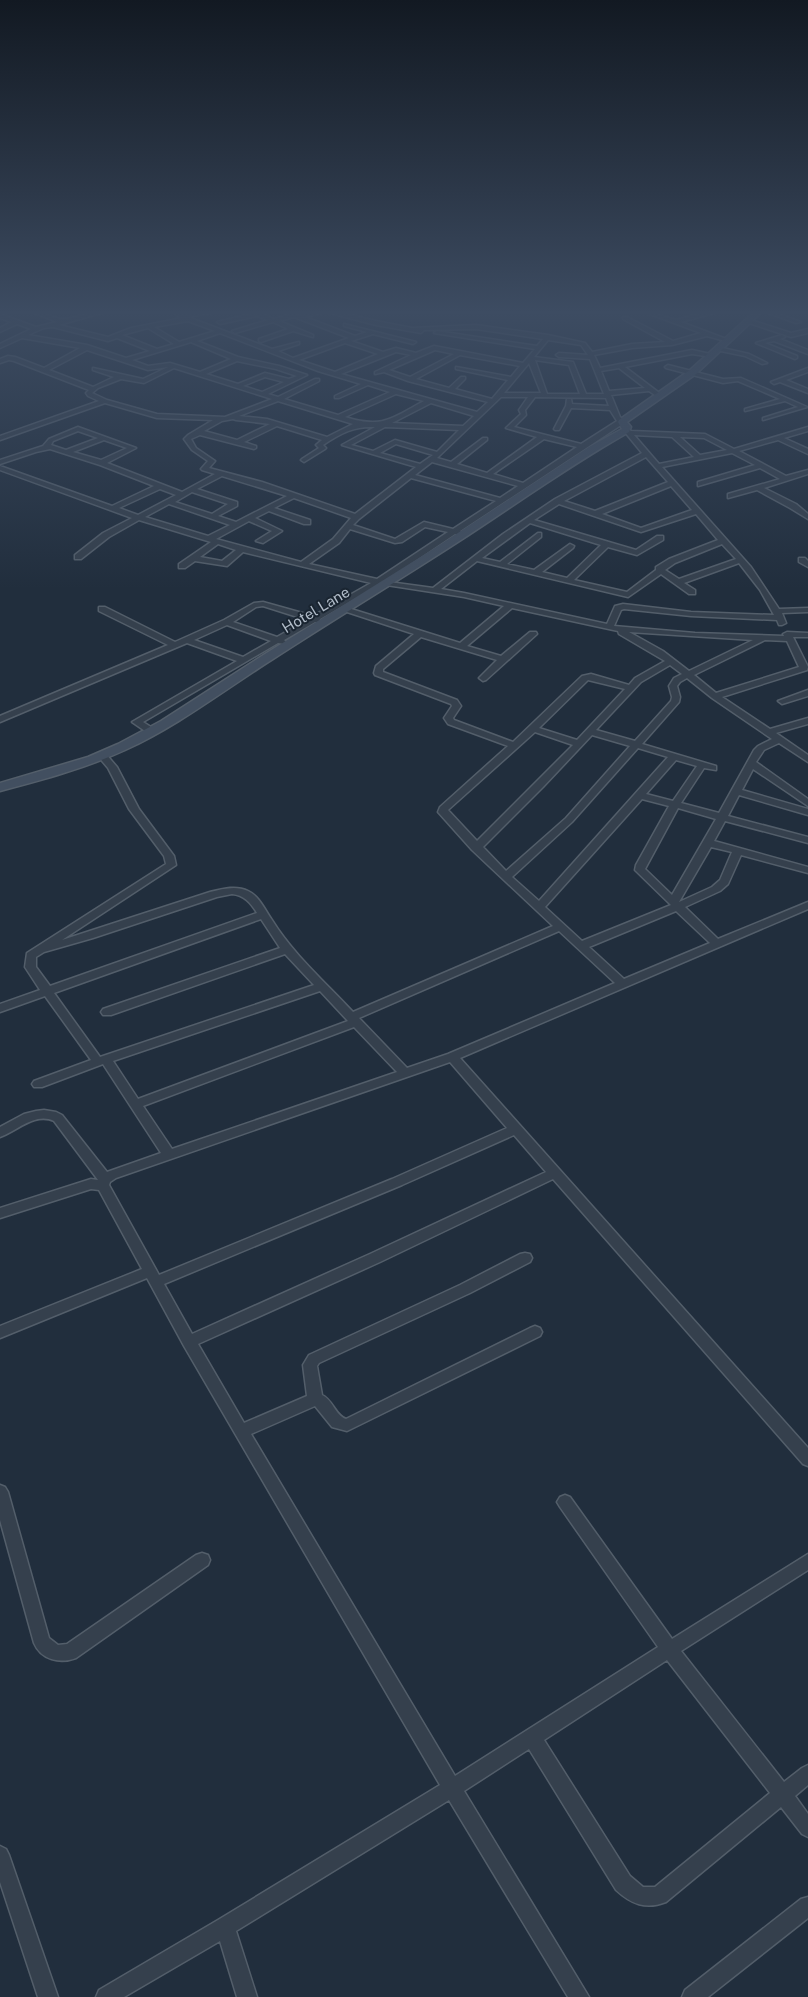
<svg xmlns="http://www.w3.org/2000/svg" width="808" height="1997" font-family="'Public Sans',sans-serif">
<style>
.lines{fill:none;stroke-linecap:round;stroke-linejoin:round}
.street-casing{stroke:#535e6a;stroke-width:3}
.secondary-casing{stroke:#535e6a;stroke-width:3}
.street{fill:#35404d;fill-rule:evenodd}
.secondary{fill:#424f60;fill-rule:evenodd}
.labels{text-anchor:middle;stroke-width:4;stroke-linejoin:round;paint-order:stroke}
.far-street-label{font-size:15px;fill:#b0bbc8;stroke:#1a2531}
</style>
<rect width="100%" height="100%" fill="#212e3d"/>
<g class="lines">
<defs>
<g id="street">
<path d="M28,310C40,308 50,318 62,319C71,320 95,310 109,310L108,311L59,325L108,337L131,328L182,318L168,310H174L183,314L218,310L215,312L188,317L272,349L299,342V344L278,351L293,358L349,338L294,317L279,321L313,335V337L293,331L261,342L259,341V339L288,329L273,322L235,333L232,331L268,320L257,316L220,324L217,322L268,310H277L263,314L274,319L288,315L278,310H285L299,315L321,310H331L376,321L412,328L476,325L548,335L585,343L592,352L632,344L665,342L623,319V317H627L673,341L701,333L650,314V312L676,320L706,312L703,310L714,311V313L681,322L729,340V342L707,336L672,345L632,348L594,355L600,368L692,350L715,355L712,357L692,354L625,367L662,395V397H658L649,391L611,395L620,417L625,422L624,423L460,531L463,533L462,535L455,534L385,581L389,582L433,588L503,534L555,499L642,453L624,431V429H628L631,431L705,434L734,449L808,427V431L784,438L808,449V454L778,440L739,451L786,476L808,470V474L764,488L796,504L808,514V519L790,508L757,490L728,498V494L780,479L760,468L698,486V482L755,465L732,453L662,467L751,567L779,609L808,608V612L782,613L786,623L782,625H779L777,620L691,616L624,609L621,610L614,626L695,633L784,636L783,634L787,632L808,633V637H793L808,667L807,670L722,697L770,729L808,718V724L776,733L808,755V762L779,743L764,750L756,762L808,799V806L753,769L742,790L808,809V815L739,795L728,816L808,837V843L725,821L714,841L808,867V873L741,855L728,884L720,891L685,907L718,939L808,902V909L460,1058L808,1448V1466L803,1464L553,1179L380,1262L198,1344L244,1423L307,1396L303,1365L309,1355L460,1285L520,1254L525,1253L530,1254L532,1258L530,1262L470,1293L319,1363L317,1366L322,1395C333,1400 335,1415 346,1419L530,1328L535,1326L540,1328L542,1332L540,1336L347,1431L332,1427L315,1406L251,1434L455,1776L658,1647L560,1507L557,1502L560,1497L565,1495L570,1497L672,1639L808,1554V1570L681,1651L784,1782L802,1768L808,1765V1785L795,1796L808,1814V1837L802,1834L781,1807L666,1902C646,1910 631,1904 616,1890L529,1749L464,1791L589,1997H568L449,1800L236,1931L257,1997H237L220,1941L124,1997H96L99,1990L218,1920L440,1785L184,1346L147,1278L0,1338V1326L142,1269L99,1190L91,1189L0,1218V1208L91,1179L98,1180L54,1121C35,1112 17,1131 0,1137V1127L24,1114L36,1111L44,1110L56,1112L62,1115L107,1172L161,1153L103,1064L42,1087H34L32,1084L34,1081L91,1060L45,996L0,1012V1004L40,990L25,967L27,953L166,864L164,856L129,809L108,768L97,755L99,753H105L117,767L139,809L174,856L176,865L62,940L210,892C222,889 236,885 248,891C259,896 265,910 272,920C293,954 325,982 353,1012L553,926L472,850L438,812L440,807L508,746L448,724L444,718L452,706L451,704L375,675L374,673L376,666L414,634L341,610L348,608L460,643L504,606L464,597L380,584L320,619L319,622H315L284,640L286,642L285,644L278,643L143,722L154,729V733H148L132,722L237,661L187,643L0,722V716L168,645L99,611V607H105L175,642L224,620L254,603L263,602L313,616L371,583L243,552L227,566L195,561L185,568H179V564L211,542L139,520L109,537L81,559H75V555L103,533L132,518L0,470V466L112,506L154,486L100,465L50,449L36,452L0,464V460L43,446L49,439L78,427L136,448L107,463L182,492L215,474L202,470L201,469L208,461L192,450L184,439L188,435L213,420L157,418L105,403L0,440V436L99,401L88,396L86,393L89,390L14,361L9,360L0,363V359L8,356L15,357L44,368L80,348L22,338L0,348V344L31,329L17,324L0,332V328L11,322L0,318V314L36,327L57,322ZM326,312L376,325L421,333L424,330L476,329L543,339L537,346L437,331L434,333L535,349L523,363L434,346L416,353L396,348L383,352L351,341L373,334L413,344L416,342L344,324V326L367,332L355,336L305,317ZM188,321L215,331L179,342L154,327ZM53,327L108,341L117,338L150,351L126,358L87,345L28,335L44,328ZM148,328L174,344L157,349L122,335ZM220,333L318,371L361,384L335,396V398H339L368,385L390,392L338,415L284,399L319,381V379H315L278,397L268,394L307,375L279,366L238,357L197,341ZM548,340L581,345L588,355L559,353L556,355L559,357L590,359L604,394H586L573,362L534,357ZM191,342L231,359L200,372L170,363L148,366L132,360ZM345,343L378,354L335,372L299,360ZM87,350L148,370L168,367L143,379L93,368V370L114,377L93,387L49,370ZM435,350L454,354L410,377L389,370ZM396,352L411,355L375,372V374L384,372L408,381L488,402L477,412L341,374ZM460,355L520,366L511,377L456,367V369L508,380L492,399L455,389L465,379V377H461L449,388L416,379ZM535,360L569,365L580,394H547ZM237,361L276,369L297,376L289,379L265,373L238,384L206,374ZM529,363L541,393H504ZM174,368L272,399L225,417L157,414L107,400L92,393L98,388L121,379L144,383ZM619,368L645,388L609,391L601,371ZM265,377L284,382L262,392L243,386ZM396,394L424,401C392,418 383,429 345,417ZM501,397H528L519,410L521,414L506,428L537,437L487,473L457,464L487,440V438H483L451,462L437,458ZM535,397L606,398L609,406L572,404L571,399H567L566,406L554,429L555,430H559L571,408L610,410L617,421L581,444L514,427L526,415L525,410ZM278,401L353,424L327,437L267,419L239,416ZM431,403L474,416L463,426L392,423ZM233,419L236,420L270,424L237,440L204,431L222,421ZM277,426L322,440L316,445L319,448L302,459L301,460L304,462L325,449L326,448L323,445C341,433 354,426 375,427L342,445L416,467L355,514L262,482L209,468L215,461L196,448L191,439L200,435L254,449L256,448V446L244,442ZM385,427L459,430L437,452L395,440L373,451L351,445ZM78,431L98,438L66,450L51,445L53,441ZM634,435L672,437L694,457L659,464ZM680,437L704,438L727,450L700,455ZM544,439L577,447L523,483L493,474ZM104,440L127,448L101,460L73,452ZM396,444L433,455L420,464L380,453ZM646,457L668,482L595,511L564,501ZM432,462L518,486L500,498L415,475ZM222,476L287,496L236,522L218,516L237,506V502L197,489ZM411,478L496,501L453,529L424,522L395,539L353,525L359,519ZM671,486L692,510L641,528L602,514ZM160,489L176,495L138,515L119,508ZM192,492L228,504L212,514L175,502ZM294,498L351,518L333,539L301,562L216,539L249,521L272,531L256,541L263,543L282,531L255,518L269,511L304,524H310V520L274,508ZM169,504L230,525L208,536L145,517ZM559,504L641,532L696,514L718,540L669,559L656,567V570L627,592L574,580L608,547L637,555L663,540V536H657L636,550L534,520ZM530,523L601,545L567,578L542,572L573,548L574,546L570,544L534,570L507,564L541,537V533H538L500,562L482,558ZM425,527L448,532L377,579L309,564L339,543L350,529L395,543L402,542ZM218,544L236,550L222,561L200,557ZM722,544L736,559L679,579L665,570L675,563ZM477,561L628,597L661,574L689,594H695V590L684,583L739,563L760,590L774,615L691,612L623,604L615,606L607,624L464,593L441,589ZM263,606L307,620L277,637L233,622L256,607ZM512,608L618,631L619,634L665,661L635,678L629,685L591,674L582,676L513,742L454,720L453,718L461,706L457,700L383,672V669L421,637L497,660L479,678L483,681L486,680L537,634L536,632H530L501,656L467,646ZM227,625L271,641L243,657L194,640ZM629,632L753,640L689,671L663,651ZM765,640L787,641L799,667L716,693L694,675ZM670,665L682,674L674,678L669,686L672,697L671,701L635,741L596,730L641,682ZM687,678L712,698L772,739L758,746L754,750L719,813L681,803L704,768L716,770V766L642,744L679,702L680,697L677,686L680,682ZM588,680L625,689L577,740L539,728ZM535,732L573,745L477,841L448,810ZM592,735L630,746L566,818L506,871L483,847L543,787ZM638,748L668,757L539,901L512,877L572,822ZM676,760L697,766L673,801L646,794ZM642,799L669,806L636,865L635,870L671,905L582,941L545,907ZM678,808L716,819L672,895L645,869ZM711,847L732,852L720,880L712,887L679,902ZM232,894C244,895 251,903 257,913L50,986L36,967V957L44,952L93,938L217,897ZM676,911L710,943L624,979L589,947ZM261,919L280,948L103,1009L101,1012L103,1015H111L285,954L314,985L100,1057L54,993ZM559,931L615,983L448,1054L407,1068L359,1018ZM320,991L348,1021L138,1099L113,1061ZM354,1027L397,1072L172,1149L143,1106ZM450,1062L507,1128L392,1179L159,1275L109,1185L110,1182L116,1178ZM514,1135L546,1172L370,1254L192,1334L164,1284L402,1185ZM667,1660L770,1793L655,1887H643L630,1876L544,1740Z"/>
<path d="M760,310H767L801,322L796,323Z"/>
<path d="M748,319L791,333L808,329V333L791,337L746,322Z"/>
<path d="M782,335L785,337L780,339L808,350V354L774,341L765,343L797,356V358L795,359L756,343Z"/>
<path d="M718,347L749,354L767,363L762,364L745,356L716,350L715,349Z"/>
<path d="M668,365L723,379L741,378L807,407L763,420V418L798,407L785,401L745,411V409L780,399L738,381L723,383L666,368L665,367Z"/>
<path d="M808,368V372L786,380L808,389V393L780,382L774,384L771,382Z"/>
<path d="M799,558H805L808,561V567L799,562Z"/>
<path d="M808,690V696L782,704L778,701Z"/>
<path d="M0,1485L5,1487L8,1492L49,1638L58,1645L67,1644L196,1555L202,1553L208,1555L210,1560L208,1565L76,1658C60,1664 41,1660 34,1643L0,1520Z"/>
<path d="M0,1846L6,1849L9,1855L58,1997H38L0,1882Z"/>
<path d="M808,1897V1918L708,1997H682L685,1990L801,1899Z"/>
</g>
<path id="secondary" d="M756,310H764L696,374L627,422L631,427L629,432C572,464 519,502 464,538C401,579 336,618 273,659C224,690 178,726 125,750C86,768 42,780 0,791V783L88,757L118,744L161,721L265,654L438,546L589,447L622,429L618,422L619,420L690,370Z"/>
</defs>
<!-- street casing -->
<use href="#street" class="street-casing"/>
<!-- secondary casing -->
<use href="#secondary" class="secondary-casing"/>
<!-- street -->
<use href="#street" class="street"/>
<!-- secondary -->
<use href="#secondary" class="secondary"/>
</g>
<!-- sky -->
<linearGradient id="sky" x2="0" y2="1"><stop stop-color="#121922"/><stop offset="0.53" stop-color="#3d4c62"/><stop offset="1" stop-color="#3d4c62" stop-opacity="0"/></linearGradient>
<rect width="808" height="589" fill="url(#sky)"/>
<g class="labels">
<!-- far-street labels -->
<g class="far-street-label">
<text transform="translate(316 610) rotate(-31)" y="5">Hotel Lane</text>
</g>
</g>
</svg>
